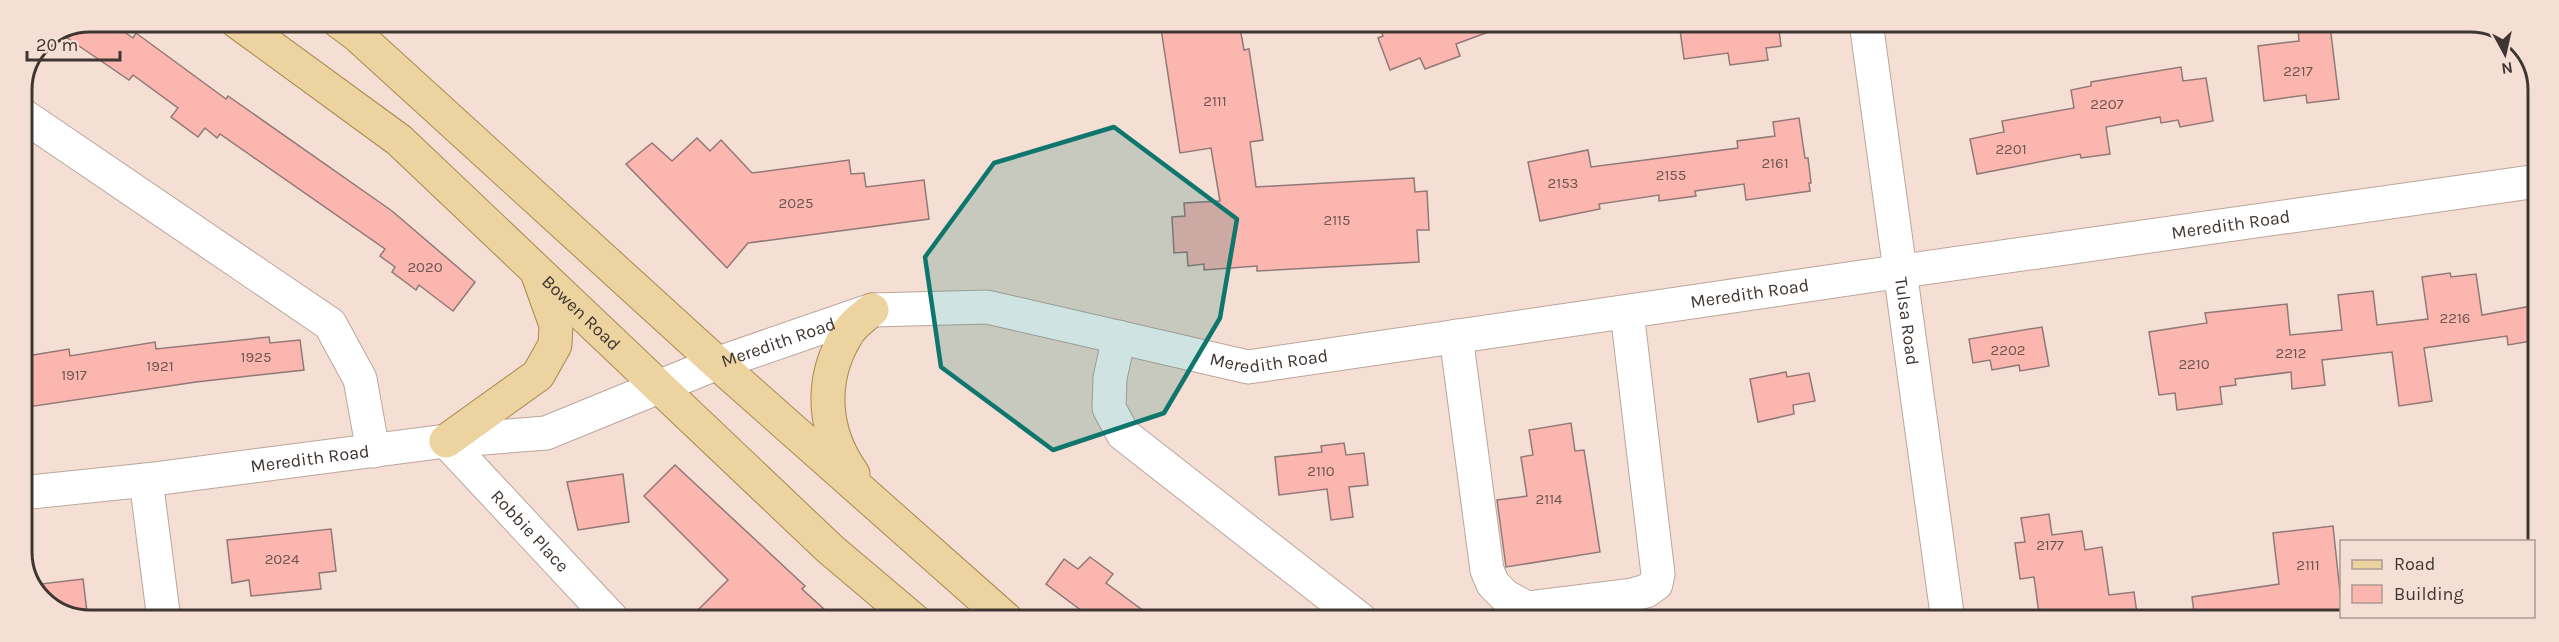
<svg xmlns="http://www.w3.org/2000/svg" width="2559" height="642" font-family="Karla,sans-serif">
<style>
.building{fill:#fcb6b0;stroke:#907977;stroke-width:1.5}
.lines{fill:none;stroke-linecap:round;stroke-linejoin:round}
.minor-casing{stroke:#bba69c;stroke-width:35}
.major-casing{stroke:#a8894f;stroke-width:35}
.minor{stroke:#fff;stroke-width:33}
.major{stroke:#ecd39f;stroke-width:33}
.marked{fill:#0f766e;fill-opacity:0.2;stroke:#0f766e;stroke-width:4.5;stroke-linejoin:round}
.labels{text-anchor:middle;stroke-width:4.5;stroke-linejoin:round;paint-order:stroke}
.number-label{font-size:15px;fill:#6e5652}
.street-label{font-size:18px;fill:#3f3632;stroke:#f5ded4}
.rim{fill:none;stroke:#3f3632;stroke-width:3}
</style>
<rect width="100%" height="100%" fill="#f5ded4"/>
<!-- building -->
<g class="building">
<path d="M89,21H108L133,38L136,33L226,99L228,96L392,211L475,282L453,311L419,285L416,290L392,272L395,267L380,256L385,249L220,134L217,138L205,128L198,137L171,117L178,108L133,75L129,80L60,33Z"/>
<path d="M1160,22H1239L1244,50L1249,49L1263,140L1250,142L1256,187L1414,178L1415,192L1427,191L1429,230H1417L1419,262L1257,271V266L1204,270V264L1188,266L1187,252L1174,253L1172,217L1185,216L1184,203L1220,201L1211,148L1180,153Z"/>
<path d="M1378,22H1509L1510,24L1456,44L1460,56L1425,69L1420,58L1390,70L1378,38L1383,36Z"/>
<path d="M1684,22H1778L1781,46L1766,48L1768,60L1730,65L1728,53L1684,59L1680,30L1685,29Z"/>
<path d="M2330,26L2339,99L2307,103L2306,95L2264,101L2258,46L2299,41L2298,29Z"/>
<path d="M2181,67L2183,81L2206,78L2213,121L2180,127L2178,120L2161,123L2160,117L2106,127L2110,154L2081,158L2080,154L1977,174L1970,139L2004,132L2002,121L2074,108L2071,90L2091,86V82Z"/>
<path d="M1799,118L1805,158H1808L1811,183H1809L1810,191L1746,200L1744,184L1695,191L1696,196L1659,201V195L1599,204L1600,209L1540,221L1528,162L1588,150L1591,167L1738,148L1737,141L1775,136L1773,122Z"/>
<path d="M697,138L710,151L721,140L752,173L849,160L851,174L864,173L866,187L924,180L929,219L748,243L727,268L626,164L652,143L672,161Z"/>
<path d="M2450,273L2451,277L2476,274L2482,315L2537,305V340L2508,345L2507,336L2424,348L2432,401L2399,406L2392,352L2322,360L2325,385L2292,389L2291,372L2235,379L2236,385L2220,387L2222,404L2177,410L2175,393L2159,395L2149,332L2207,323L2205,313L2287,304L2290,335L2342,330L2338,295L2373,291L2377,325L2428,319L2422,277Z"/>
<path d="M2042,327L2049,366L2020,371L2019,365L1992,370L1990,360L1973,363L1969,339Z"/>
<path d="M269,337L270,343L300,340L304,370L196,382L21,408V357L69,349L70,356L155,342L156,349Z"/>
<path d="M1786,372L1787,377L1809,373L1815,401L1793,405L1794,414L1758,422L1750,379Z"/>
<path d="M1571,423L1575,451L1584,450L1600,552L1506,567L1497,500L1527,496L1521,457L1533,455L1529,430Z"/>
<path d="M1344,443L1346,455L1364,453L1368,485L1349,487L1353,517L1331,520L1327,489L1279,495L1275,457L1322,452L1321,446Z"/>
<path d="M675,465L805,586L802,589L836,620H688L728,580L644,496Z"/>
<path d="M623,474L629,522L578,530L567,482Z"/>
<path d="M2049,514L2052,535L2082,531L2085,550L2102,547L2109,595L2134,592L2138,621H2040L2034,577L2020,579L2015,543L2025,542L2021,518Z"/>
<path d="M2333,526L2342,611L2269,619L2270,621H2195L2192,597L2279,584L2273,533Z"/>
<path d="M331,529L336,571L319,573L321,589L251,596L249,580L232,583L227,540Z"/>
<path d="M1090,557L1113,574L1106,583L1156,620H1094L1046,584L1064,559L1078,569Z"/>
<path d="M83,579L88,620H76L38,598L32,585Z"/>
</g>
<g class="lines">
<defs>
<g id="minor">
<path id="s1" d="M1866,22L1948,621"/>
<path d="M21,114L330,324L360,379L373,451"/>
<path d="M1456,336L1487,570L1493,584L1505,596L1527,608L1632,595L1646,591L1656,584L1658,574L1627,312"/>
<path d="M1119,337L1110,378L1109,408L1123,434L1361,620"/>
<path id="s2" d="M446,441L613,620"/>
<path d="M146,480L164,620"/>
<path id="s3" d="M21,493L146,480L446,441L546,433L710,366L872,310L987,307L1248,367L1889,273L2538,181"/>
</g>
<g id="major">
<path id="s4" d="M236,21L399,140L830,549L914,620"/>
<path d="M338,21L357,35L717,363L1007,620"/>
<path d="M446,441L538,375L555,345L556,325L538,275"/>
<path d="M853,474C823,432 819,381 846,336C851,326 863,317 872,310"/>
</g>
</defs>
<!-- minor casing -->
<use href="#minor" class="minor-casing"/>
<!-- major casing -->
<use href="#major" class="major-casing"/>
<!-- minor -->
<use href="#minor" class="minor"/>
<!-- major -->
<use href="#major" class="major"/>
</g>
<!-- marked area -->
<path class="marked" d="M1114,127L1237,219L1220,318L1164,413L1053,450L941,367L925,257L994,163Z"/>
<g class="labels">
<!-- number labels -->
<g class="number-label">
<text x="2298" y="76">2217</text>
<text x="1215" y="106">2111</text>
<text x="2107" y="109">2207</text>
<text x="2011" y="154">2201</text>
<text x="1775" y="168">2161</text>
<text x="1671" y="180">2155</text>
<text x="1563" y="188">2153</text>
<text x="796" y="208">2025</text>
<text x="1337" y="225">2115</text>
<text x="425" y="272">2020</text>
<text x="2455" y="323">2216</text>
<text x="2008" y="355">2202</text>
<text x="2291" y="358">2212</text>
<text x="256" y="362">1925</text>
<text x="2194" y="369">2210</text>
<text x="160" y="371">1921</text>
<text x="74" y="380">1917</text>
<text x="1321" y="476">2110</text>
<text x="1549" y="504">2114</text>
<text x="2050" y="550">2177</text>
<text x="282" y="564">2024</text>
<text x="2308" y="570">2111</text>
</g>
<!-- street labels -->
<g class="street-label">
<text dy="6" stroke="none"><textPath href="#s3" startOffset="2253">Meredith Road</textPath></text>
<text dy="6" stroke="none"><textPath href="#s3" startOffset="1767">Meredith Road</textPath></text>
<text dy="6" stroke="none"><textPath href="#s4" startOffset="453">Bowen Road</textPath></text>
<text dy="6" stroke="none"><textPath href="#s1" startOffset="302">Tulsa Road</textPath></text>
<text dy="6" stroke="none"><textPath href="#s3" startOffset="778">Meredith Road</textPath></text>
<text dy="6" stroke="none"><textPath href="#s3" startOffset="1281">Meredith Road</textPath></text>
<text dy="6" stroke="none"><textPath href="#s3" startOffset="291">Meredith Road</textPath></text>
<text dy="6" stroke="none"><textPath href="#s2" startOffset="123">Robbie Place</textPath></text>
</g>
</g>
<!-- crop -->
<path d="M0 0H2559V642H0ZM90 32H2470A58 58 0 0 1 2528 90V552A58 58 0 0 1 2470 610H90A58 58 0 0 1 32 552V90A58 58 0 0 1 90 32Z" fill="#f5ded4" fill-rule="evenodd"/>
<path class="rim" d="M90 32H2470A58 58 0 0 1 2528 90V552A58 58 0 0 1 2470 610H90A58 58 0 0 1 32 552V90A58 58 0 0 1 90 32Z"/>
<!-- legend -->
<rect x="2340" y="540" width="195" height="78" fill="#f5ded4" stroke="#ac9b93" stroke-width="1.5"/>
<rect x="2352" y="560" width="30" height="9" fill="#ecd39f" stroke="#ac9b93" stroke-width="1.5"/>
<text x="2394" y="570" font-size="18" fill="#3f3632">Road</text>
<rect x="2352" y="585" width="30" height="18" fill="#fcb6b0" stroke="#ac9b93" stroke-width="1.5"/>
<text x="2394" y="600" font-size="18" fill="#3f3632">Building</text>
<!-- north arrow -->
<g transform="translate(2505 54) rotate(172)" stroke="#f5ded4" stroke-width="4.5" paint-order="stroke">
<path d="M0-4.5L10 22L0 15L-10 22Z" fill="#3f3632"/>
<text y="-9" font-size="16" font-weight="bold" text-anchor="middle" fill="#3f3632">N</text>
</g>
<!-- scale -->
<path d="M27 51v9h93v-9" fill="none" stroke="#3f3632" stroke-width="3"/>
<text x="36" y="51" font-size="18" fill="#3f3632" stroke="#f5ded4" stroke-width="4.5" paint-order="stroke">20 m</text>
</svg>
